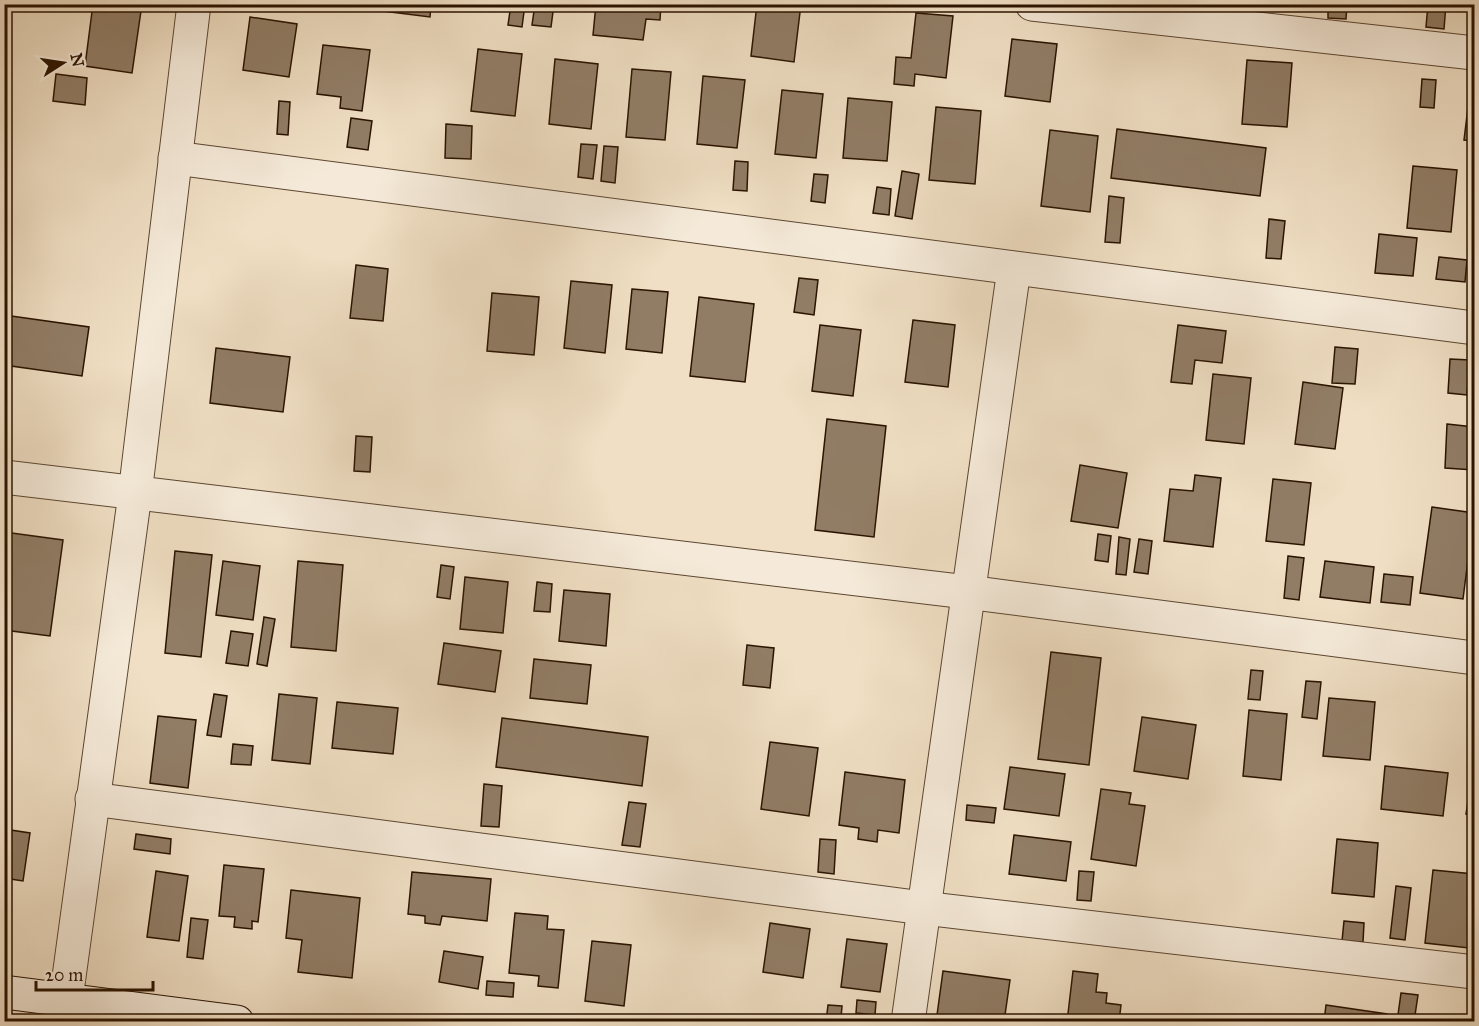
<svg xmlns="http://www.w3.org/2000/svg" width="1479" height="1026" font-family="'IM FELL Great Primer',serif">
<style>
.building{fill:#917d66;stroke:#2a1300;stroke-width:1.5}
.lines{fill:none;stroke-linecap:round;stroke-linejoin:round}
.street-casing{stroke:#5c4631;stroke-width:35}
.secondary-casing{stroke:#2a1300;stroke-width:35}
.street{stroke:#f5ead9;stroke-width:33}
.secondary{stroke:#f5ead9;stroke-width:33}
</style>
<rect width="100%" height="100%" fill="#f0dfc4"/>
<filter id="stains"><feTurbulence type="fractalNoise" baseFrequency=".00333" numOctaves="4"/><feColorMatrix values="0 0 0 0 .2 0 0 0 0 .09 0 0 0 0 .02 0 0 0 .5 -.17"/></filter>
<radialGradient id="worn" r=".72"><stop offset=".6" stop-color="#630" stop-opacity="0"/><stop offset="1" stop-color="#630" stop-opacity=".3"/></radialGradient>
<!-- building -->
<g class="building">
<path d="M93,4H142L132,73L85,66Z"/>
<path d="M376,4H431L430,17L375,10Z"/>
<path d="M511,4H525L522,27L508,25Z"/>
<path d="M535,4H554L551,27L532,25Z"/>
<path d="M596,4H661L660,20L646,19L643,40L593,35Z"/>
<path d="M757,4H801L794,62L751,56Z"/>
<path d="M1328,4H1347L1346,19L1328,18Z"/>
<path d="M1428,4H1446L1444,29L1426,27Z"/>
<path d="M1470,4H1474V24L1468,23Z"/>
<path d="M916,13L953,16L946,78L915,74L914,86L894,84L896,57L911,58Z"/>
<path d="M250,17L297,24L289,77L243,70Z"/>
<path d="M1012,39L1057,44L1050,102L1005,96Z"/>
<path d="M323,45L370,50L362,111L340,108L341,97L317,94Z"/>
<path d="M478,49L522,54L515,116L471,111Z"/>
<path d="M555,59L598,64L591,129L549,124Z"/>
<path d="M1247,60L1292,63L1287,127L1242,124Z"/>
<path d="M632,69L671,72L665,140L626,137Z"/>
<path d="M56,74L87,78L85,105L53,101Z"/>
<path d="M703,76L745,80L737,148L697,144Z"/>
<path d="M1422,79L1436,80L1434,108L1420,107Z"/>
<path d="M1471,83L1474,84V141L1464,140Z"/>
<path d="M782,90L823,94L816,158L775,154Z"/>
<path d="M848,98L892,102L887,161L843,158Z"/>
<path d="M279,101L290,102L288,135L277,134Z"/>
<path d="M936,107L981,111L975,184L929,180Z"/>
<path d="M351,118L372,121L368,150L347,147Z"/>
<path d="M446,124L472,126L471,159L445,158Z"/>
<path d="M1117,129L1266,148L1260,196L1111,178Z"/>
<path d="M1050,130L1098,136L1090,212L1041,206Z"/>
<path d="M581,144L597,145L593,179L578,177Z"/>
<path d="M604,146L618,147L615,183L601,181Z"/>
<path d="M735,161L748,162L747,191L733,190Z"/>
<path d="M1413,166L1457,170L1451,232L1407,228Z"/>
<path d="M902,171L919,174L912,219L895,216Z"/>
<path d="M814,174L828,175L825,203L811,201Z"/>
<path d="M877,187L891,189L889,215L873,213Z"/>
<path d="M1109,196L1124,198L1120,243L1105,242Z"/>
<path d="M1269,219L1285,221L1281,259L1266,258Z"/>
<path d="M1379,234L1417,238L1413,276L1375,273Z"/>
<path d="M1439,257L1467,260L1465,282L1436,279Z"/>
<path d="M356,265L388,269L383,321L350,318Z"/>
<path d="M799,278L818,280L814,315L794,312Z"/>
<path d="M571,281L612,285L605,353L564,348Z"/>
<path d="M632,289L668,292L662,353L626,349Z"/>
<path d="M492,293L539,297L534,355L487,351Z"/>
<path d="M699,297L754,304L745,382L690,376Z"/>
<path d="M4,315L89,327L82,376L4,365Z"/>
<path d="M913,320L955,325L948,387L905,382Z"/>
<path d="M820,325L861,330L853,396L812,391Z"/>
<path d="M1178,325L1226,331L1222,363L1195,360L1192,384L1171,382Z"/>
<path d="M1335,347L1358,349L1355,384L1332,383Z"/>
<path d="M216,348L290,357L283,412L210,403Z"/>
<path d="M1450,359L1470,360L1467,395L1448,393Z"/>
<path d="M1213,374L1251,378L1244,444L1206,440Z"/>
<path d="M1303,382L1343,388L1335,449L1295,444Z"/>
<path d="M827,419L886,426L874,537L815,530Z"/>
<path d="M1447,424L1474,427V470L1445,468Z"/>
<path d="M356,436L372,437L370,472L354,471Z"/>
<path d="M1080,465L1127,473L1118,528L1071,521Z"/>
<path d="M1195,475L1221,478L1213,547L1164,541L1170,489L1193,491Z"/>
<path d="M1273,479L1311,483L1304,545L1266,541Z"/>
<path d="M1432,507L1474,513L1463,599L1420,593Z"/>
<path d="M4,532L63,540L50,636L4,630Z"/>
<path d="M1098,534L1111,536L1108,562L1095,560Z"/>
<path d="M1119,537L1130,539L1126,575L1116,574Z"/>
<path d="M1139,539L1152,541L1148,574L1134,572Z"/>
<path d="M175,551L212,555L201,657L165,653Z"/>
<path d="M1288,556L1304,558L1299,600L1284,598Z"/>
<path d="M223,561L260,566L253,620L216,615Z"/>
<path d="M298,561L343,565L336,651L291,647Z"/>
<path d="M1325,561L1374,567L1370,603L1320,597Z"/>
<path d="M441,565L454,567L450,599L437,597Z"/>
<path d="M1384,574L1413,577L1410,605L1381,602Z"/>
<path d="M465,577L508,582L503,633L460,629Z"/>
<path d="M537,582L552,584L550,612L534,611Z"/>
<path d="M564,590L610,594L606,646L559,641Z"/>
<path d="M264,617L275,619L267,666L257,664Z"/>
<path d="M231,631L253,634L248,666L226,663Z"/>
<path d="M444,643L501,651L495,692L438,684Z"/>
<path d="M747,645L774,648L770,688L743,685Z"/>
<path d="M1051,652L1101,658L1089,765L1038,759Z"/>
<path d="M534,659L591,665L587,704L530,698Z"/>
<path d="M1251,670L1263,671L1260,700L1248,699Z"/>
<path d="M1306,681L1321,682L1317,719L1302,717Z"/>
<path d="M214,694L227,696L221,737L207,735Z"/>
<path d="M279,694L317,698L310,764L272,760Z"/>
<path d="M1329,698L1375,702L1370,760L1323,756Z"/>
<path d="M337,702L398,708L393,754L332,748Z"/>
<path d="M1249,710L1287,714L1281,780L1243,776Z"/>
<path d="M158,716L196,720L188,788L150,783Z"/>
<path d="M1142,717L1196,725L1188,779L1134,771Z"/>
<path d="M502,718L648,737L642,786L496,767Z"/>
<path d="M770,742L818,748L809,816L761,809Z"/>
<path d="M233,744L253,746L251,765L231,764Z"/>
<path d="M1385,766L1448,773L1443,816L1381,809Z"/>
<path d="M1010,767L1065,774L1059,816L1004,809Z"/>
<path d="M845,772L905,780L899,833L878,830L877,842L858,839L859,828L839,825Z"/>
<path d="M484,784L502,786L499,827L481,826Z"/>
<path d="M1101,789L1131,793L1129,804L1145,806L1136,866L1091,859Z"/>
<path d="M1468,801L1474,802V815L1466,814Z"/>
<path d="M629,802L646,804L640,847L622,845Z"/>
<path d="M967,805L996,808L994,823L966,820Z"/>
<path d="M4,829L30,833L23,881L4,878Z"/>
<path d="M136,834L171,839L170,854L134,849Z"/>
<path d="M1014,835L1071,842L1066,881L1009,874Z"/>
<path d="M820,839L836,840L834,874L818,872Z"/>
<path d="M1337,839L1378,843L1374,897L1332,893Z"/>
<path d="M224,865L264,869L258,922L252,921V929L234,927L235,917L219,916Z"/>
<path d="M1433,870L1474,874L1469,948L1425,943Z"/>
<path d="M156,871L188,876L179,941L147,937Z"/>
<path d="M1079,871L1094,872L1091,901L1077,900Z"/>
<path d="M412,872L491,879L487,921L442,916L440,925L425,923V916L408,914Z"/>
<path d="M1396,886L1411,888L1405,940L1390,938Z"/>
<path d="M291,890L360,898L352,978L298,972L302,940L286,938Z"/>
<path d="M515,913L548,916L547,929L564,930L558,988L538,986L539,976L509,973Z"/>
<path d="M191,918L208,920L203,959L187,957Z"/>
<path d="M1344,921L1364,923L1363,942L1342,941Z"/>
<path d="M770,923L810,929L803,978L763,972Z"/>
<path d="M847,939L887,944L880,992L841,987Z"/>
<path d="M592,941L631,945L624,1006L585,1001Z"/>
<path d="M444,951L483,957L478,989L439,982Z"/>
<path d="M943,971L1010,980L1004,1022H983L937,1015Z"/>
<path d="M1073,971L1098,974L1096,992L1107,993L1106,1003L1121,1005L1119,1022H1067Z"/>
<path d="M487,981L514,983L513,997L486,995Z"/>
<path d="M1401,993L1418,995L1414,1022H1397Z"/>
<path d="M857,1000L876,1002L875,1015L856,1013Z"/>
<path d="M828,1005L842,1006L841,1018L875,1022H826Z"/>
<path d="M1326,1005L1387,1014L1386,1022H1324Z"/>
</g>
<g class="lines">
<defs>
<g id="street">
<path d="M1032,4L1474,53"/>
<path d="M175,158L1474,328"/>
<path d="M4,477L967,592L1474,658"/>
<path d="M92,799L923,908L1474,972"/>
<path d="M66,999L135,494L194,4"/>
<path d="M908,1022L1014,269"/>
</g>
<path id="secondary" d="M4,992L237,1022"/>
</defs>
<!-- street casing -->
<use href="#street" class="street-casing"/>
<!-- secondary casing -->
<use href="#secondary" class="secondary-casing"/>
<!-- street -->
<use href="#street" class="street"/>
<!-- secondary -->
<use href="#secondary" class="secondary"/>
</g>
<!-- margin -->
<rect width="1479" height="1026" fill="none" stroke="#f0dfc4" stroke-width="24"/>
<rect x="6" y="6" width="1467" height="1014" fill="none" stroke="#2a1300" stroke-width="3"/>
<rect x="12" y="12" width="1455" height="1002" fill="none" stroke="#2a1300" stroke-width="1.5"/>
<!-- north arrow -->
<g transform="translate(63 63) rotate(78)" stroke="#f5ead9" stroke-width="4.5" paint-order="stroke">
<path d="M0-4.5L10 22L0 15L-10 22Z" fill="#2a1300"/>
<text y="-9" font-size="16" font-weight="bold" text-anchor="middle" fill="#2a1300">N</text>
</g>
<!-- scale -->
<path d="M36 981v9h117v-9" fill="none" stroke="#2a1300" stroke-width="3"/>
<text x="45" y="981" font-size="18" fill="#2a1300" stroke="#f5ead9" stroke-width="4.5" paint-order="stroke">20 m</text>
<rect width="100%" height="100%" filter="url(#stains)"/>
<rect width="100%" height="100%" fill="url(#worn)"/>
</svg>
